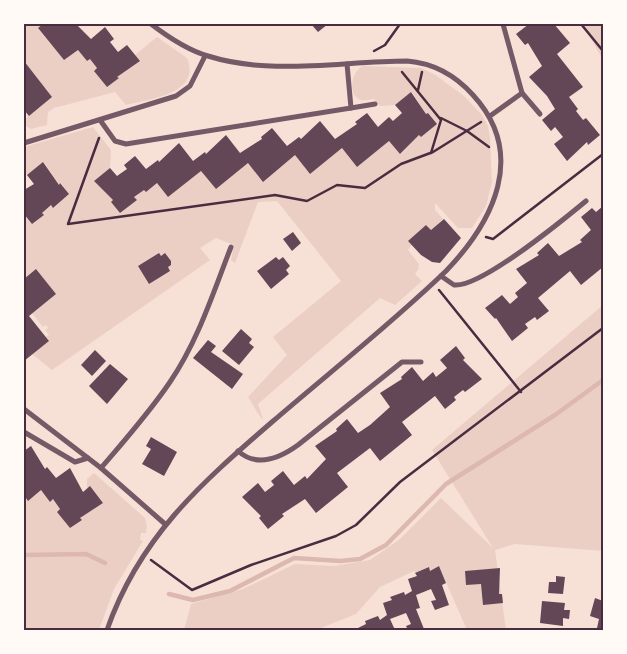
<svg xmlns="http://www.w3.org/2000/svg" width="627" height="654" font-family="'Noto Sans',sans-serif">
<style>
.green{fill:#ebcfc5}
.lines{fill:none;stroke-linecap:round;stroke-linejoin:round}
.stream{stroke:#dcb8b0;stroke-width:4.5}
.building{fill:#644757}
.path{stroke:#4a2c40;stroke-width:2.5}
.minor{stroke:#755966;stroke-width:5}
.neatline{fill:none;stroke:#4a2c40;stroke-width:2}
</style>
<rect width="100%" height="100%" fill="#f7e1d7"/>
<!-- green -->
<g class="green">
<path d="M24,24H43L38,29L64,60L78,50L87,61L90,59L97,68L95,71L107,87L118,78L117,77L139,61L135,55L157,37L187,58C202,94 149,99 126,105L115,92L54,108L48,112L47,125L31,129L24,125V120L52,97L24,61Z"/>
<path d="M581,24H603V60L585,28Z"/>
<path d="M363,66L421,68L434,74L464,96L482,115L488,126L490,139L492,182L486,206L472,228H458L435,203V210L443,219L431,230L426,225L408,241L412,245L408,250L419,264L418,270L415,274L422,281L395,305L380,298L258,404L263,419L261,418L248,397L287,355L273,337L341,281L277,201L258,202L235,263L231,260L234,245L216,238L200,248L210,260L52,370L32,354L49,341L46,337L49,335L45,330L48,328L46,325L43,327L32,313L56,294L36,270L24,279V214L32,224L43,215L42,213L51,205L54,208L69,194L61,183L59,185L44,162L27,175H24V147L93,127L111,150L110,168L94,181L113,200L111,202L120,213L136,200L134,197L144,190L146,192L157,183L168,197L201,171L216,189L248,163L263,181L295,155L310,174L342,148L357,166L389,141L401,154L419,135L421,137L437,124L428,113L426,114L412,92L395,105L380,106L374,99C370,99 365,101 361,100C347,96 351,71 363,66Z"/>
<path d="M603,305V551L515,544L495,550L506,630H467L439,566L430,571L429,567L415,573L414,571L380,587L356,614L316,630H184L191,604L243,589L295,564L334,566L370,560L400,539L441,498L493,548L432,450Z"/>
<path d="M94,473L145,518L147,526L146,533H141L140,540L143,541L114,589L99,630H24V495L28,500L41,490L50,502L53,499L60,509L58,512L70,528L81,520L80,518L103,503L87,489V479Z"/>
</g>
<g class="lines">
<!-- stream -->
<g class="stream">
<path d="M24,555L86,554L105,563"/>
<path d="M169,594L193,600L230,591L294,558L340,561L360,559L386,545L446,484L555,415L603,380"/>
</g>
</g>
<!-- building -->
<g class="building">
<path d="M43,24H76L91,39L105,27L114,39L110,42L118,52L127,45L140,61L117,77L119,78L107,87L94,71L97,68L90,59L87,61L78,50L64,60L38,28Z"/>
<path d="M311,24H328L318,32Z"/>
<path d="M529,24H554L570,43L557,54L583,87L569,97L578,109L576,111L583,120L586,118L600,135L588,145L587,142L567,161L554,144L563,137L555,127L551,131L542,120L555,109L547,96L529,77L542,66L528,43L525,45L516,34Z"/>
<path d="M24,61L52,97L29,116L24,110Z"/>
<path d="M411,92L426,114L428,113L437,124L421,137L419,135L400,154L389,141L357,167L342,148L310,174L295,155L263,182L248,163L216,189L201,171L168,197L157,183L146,192L144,190L134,197L137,200L120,213L111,202L113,200L94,181L110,168L117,176L127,169L124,165L135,156L146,169L158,160L159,162L179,143L193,161L205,152L206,154L226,135L240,153L262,139L261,137L272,128L287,146L299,137L301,139L320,121L335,139L357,124L355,122L367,113L378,127L389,117L393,121L402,113L395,105Z"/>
<path d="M43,162L59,185L60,183L69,194L53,208L51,205L42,213L44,215L32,224L24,214V190L34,184L27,175Z"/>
<path d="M603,206V267L581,285L570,271L538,298L549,311L537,320L535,317L525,324L528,328L512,341L496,318L495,319L485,308L502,295L510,304L518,297L515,293L527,283L516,269L539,255L537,253L548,243L559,256L582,242L580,240L591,230L581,217L592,208L596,212Z"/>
<path d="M444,219L461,238L440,263L432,262L421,255L408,241L426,225L431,230Z"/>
<path d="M293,232L301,243L292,251L283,239Z"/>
<path d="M159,253L161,256L165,253L171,261V265L168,267L170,271L149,284L138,266Z"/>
<path d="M276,257L279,260L283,257L290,266L286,270L289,274L271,289L257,271Z"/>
<path d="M36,269L56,294L29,316L49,341L24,361V279Z"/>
<path d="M241,329L252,339L249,343L254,347L239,365L222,351Z"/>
<path d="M208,340L216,346L211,352L243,374L232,389L193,358Z"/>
<path d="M456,346L465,358L463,360L482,379L465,392L463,390L454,397L456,400L445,409L435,396L402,422L412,435L380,461L370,448L337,473L348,487L316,513L305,499L282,514L284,516L268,529L259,518L261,516L242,497L258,483L265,492L274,485L271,481L283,471L294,485L305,476L307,479L326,459L315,446L337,431L336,429L347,419L358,433L370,425L390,407L380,393L402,379L401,377L412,367L423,381L433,372L436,377L447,368L440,360Z"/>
<path d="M95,350L106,361L92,376L81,365Z"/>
<path d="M110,364L128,379L107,404L89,386Z"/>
<path d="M151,437L177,452L164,476L142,464L151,449L146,446Z"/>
<path d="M31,446L45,469L47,467L56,478L70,468L83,492L90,486L103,503L80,518L82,520L70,528L57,512L60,509L53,499L50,502L41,490L28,501L24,495V451Z"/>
<path d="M439,566L446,583L442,585L449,605L435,610L431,601L436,600L431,589L416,595L420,608L416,609L424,629L408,630L406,626L411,624L406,613L390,619L395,630H359L358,628L366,624L365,621L378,616L380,620L387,615L383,603L392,600L390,597L404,592L405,595L412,591L408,579L417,576L415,573L429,567L430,571Z"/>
<path d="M500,568L499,594H502L503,603L483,605L481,584L466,585L465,571Z"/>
<path d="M556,576L565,577L563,594L548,593L549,582H556Z"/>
<path d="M595,598L603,601V630L597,628L599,619L590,616Z"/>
<path d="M542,601L565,603L564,610H570L569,619L563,618V626L540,623Z"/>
</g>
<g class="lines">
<!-- path -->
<g class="path">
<path d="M581,24L603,51"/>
<path d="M374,51L385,45L400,24"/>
<path d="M402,72L441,120L431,153"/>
<path d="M418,90L422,72"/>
<path d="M441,118L467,131L489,147"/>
<path d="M99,138L68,224L275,195L307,201L337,185L365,188L401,164L433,152L481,122"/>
<path d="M486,237L493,239L603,154"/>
<path d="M439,290L521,392"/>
<path d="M151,560L192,590L251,565L336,536L356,525L400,482L603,328"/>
</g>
<!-- minor -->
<g class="minor">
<path d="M522,93L540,114"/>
<path d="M351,108L375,104"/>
<path d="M490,116L522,93L503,24"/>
<path d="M100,120L115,141L126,144L351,108L347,64"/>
<path d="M24,143L176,96L190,86L205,56"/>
<path d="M441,276L454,285C480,288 563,220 586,201"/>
<path d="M24,409L101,468L165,524"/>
<path d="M24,432L75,462L88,458"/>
<path d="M238,451C257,468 280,458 298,445L402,362H421"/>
<path d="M101,468C125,440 149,413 170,382C198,341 213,293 231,247"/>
<path d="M107,630C139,538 200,484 272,422C330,372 391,324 446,271C494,221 527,154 473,95C455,75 433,63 407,61C342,61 271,76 208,56C187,50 168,37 151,24"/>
</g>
</g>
<!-- border -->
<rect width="627" height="654" fill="none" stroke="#fffaf5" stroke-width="50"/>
<rect x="25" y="25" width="577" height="604" class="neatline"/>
</svg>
